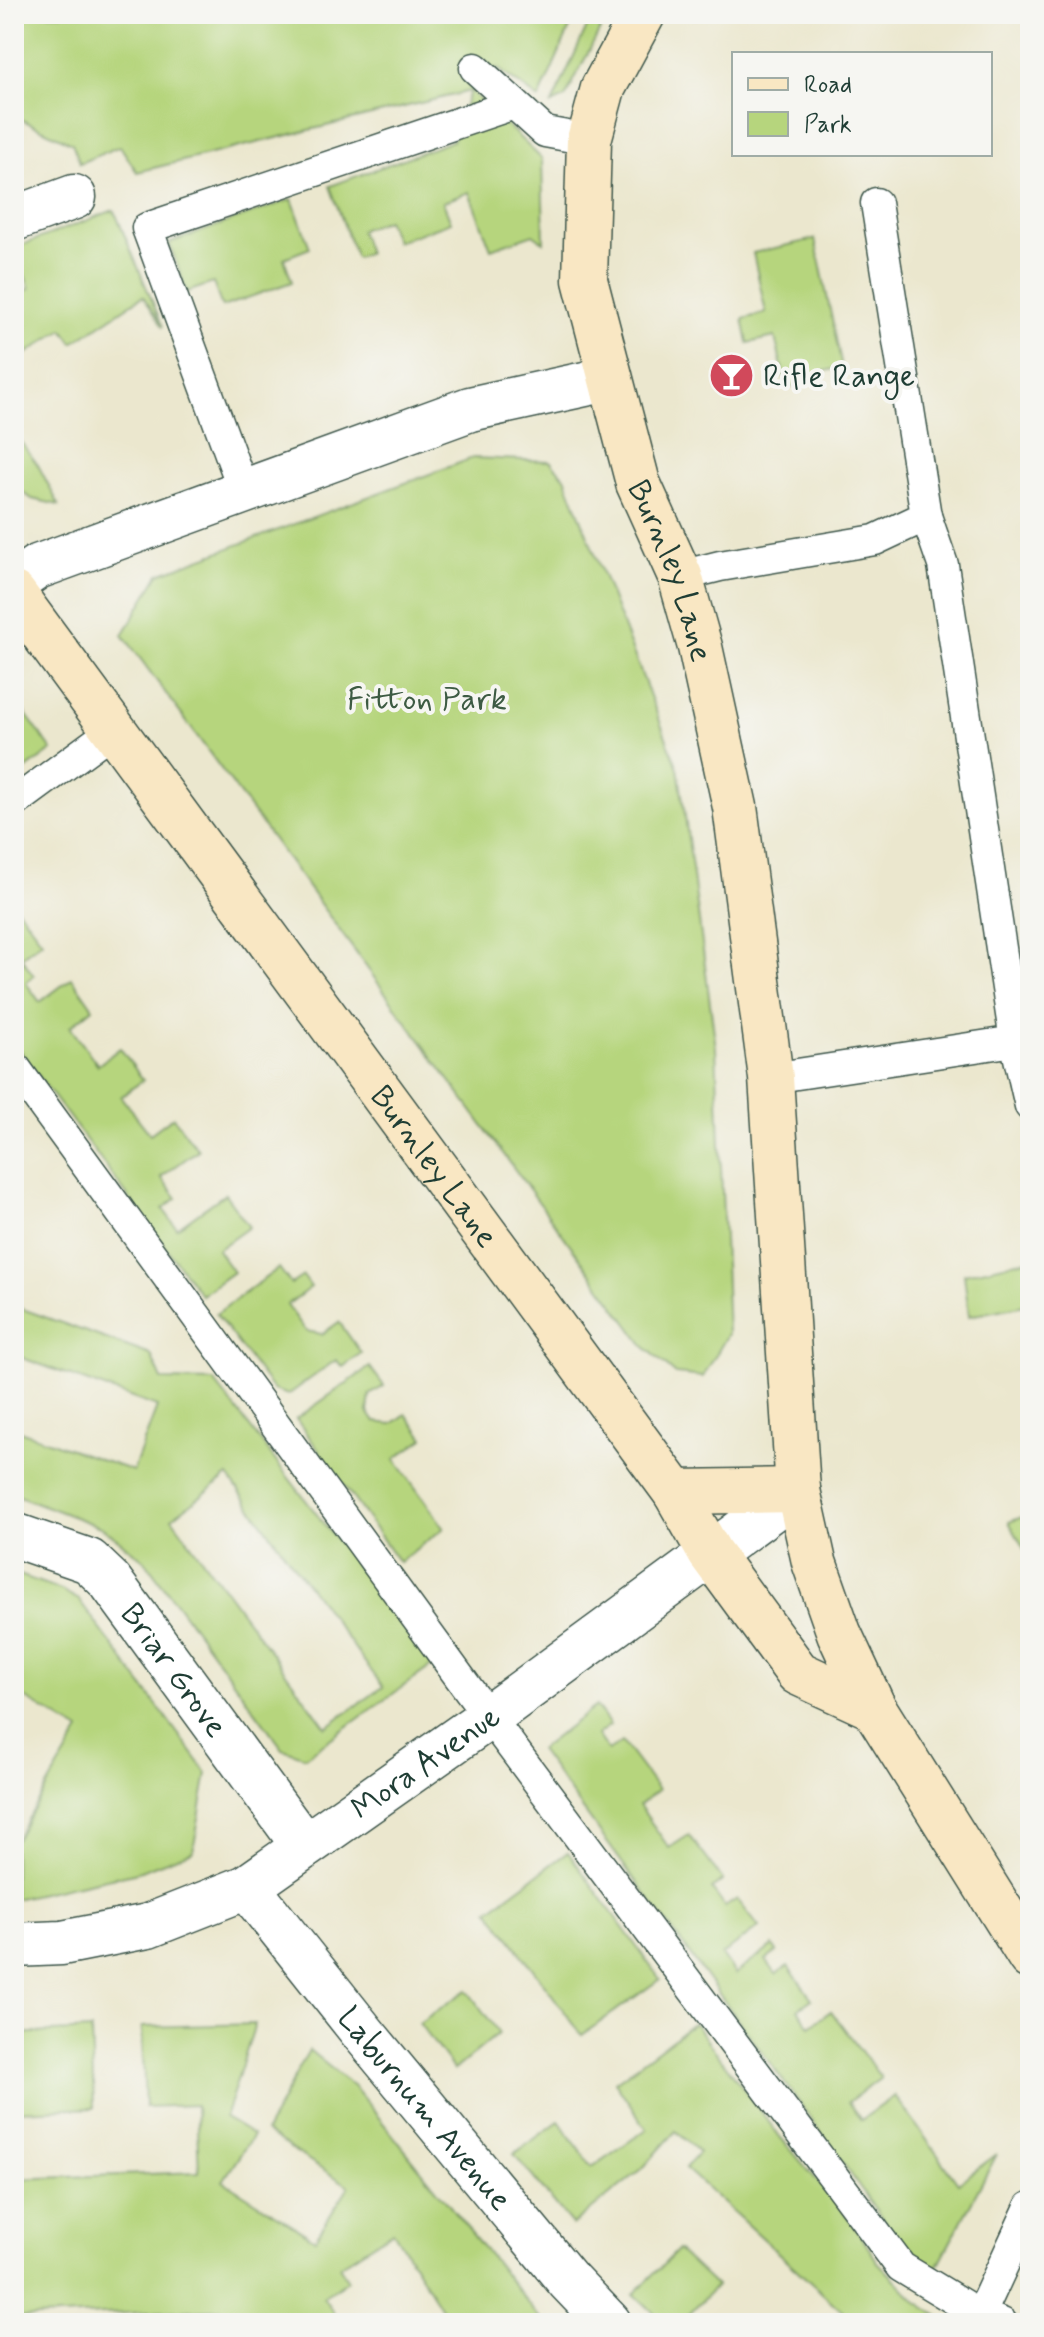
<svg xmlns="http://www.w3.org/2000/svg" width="1044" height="2337" font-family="Mynerve,sans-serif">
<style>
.green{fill:#b6d57d;stroke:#6a8958;stroke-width:2;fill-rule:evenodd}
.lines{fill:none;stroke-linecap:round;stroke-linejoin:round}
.lane-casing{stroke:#3e564b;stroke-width:33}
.street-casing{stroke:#3e564b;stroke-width:47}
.secondary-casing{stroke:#3e564b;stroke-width:47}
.lane{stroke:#fff;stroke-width:30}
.street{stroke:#fff;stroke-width:44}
.secondary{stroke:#f9e7c3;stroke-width:44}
.labels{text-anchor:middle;stroke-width:8;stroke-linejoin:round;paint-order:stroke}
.poi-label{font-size:32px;fill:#1f3d34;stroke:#f6f6f2;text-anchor:start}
.street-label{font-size:32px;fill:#1f3d34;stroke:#f6f6f2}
.park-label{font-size:32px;fill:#3d5b43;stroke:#f6f6f2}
</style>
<rect width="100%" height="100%" fill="#f6f6f2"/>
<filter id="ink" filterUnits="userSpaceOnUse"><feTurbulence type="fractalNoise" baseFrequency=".0125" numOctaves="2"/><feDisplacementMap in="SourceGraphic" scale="16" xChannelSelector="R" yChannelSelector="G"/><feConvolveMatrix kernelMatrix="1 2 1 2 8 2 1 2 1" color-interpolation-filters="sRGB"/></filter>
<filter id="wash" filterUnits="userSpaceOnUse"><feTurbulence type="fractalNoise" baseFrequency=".006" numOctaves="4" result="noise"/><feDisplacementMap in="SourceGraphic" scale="32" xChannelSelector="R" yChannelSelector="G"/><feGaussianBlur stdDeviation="1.8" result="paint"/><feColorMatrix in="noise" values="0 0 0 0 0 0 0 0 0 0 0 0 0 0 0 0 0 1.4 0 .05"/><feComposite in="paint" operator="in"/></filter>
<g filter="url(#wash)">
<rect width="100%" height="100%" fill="#ebe7ce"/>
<!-- green -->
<g class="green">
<path d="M14,14H576L539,99L497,68L471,91L542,159L544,242L533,234L491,249L469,192L443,202L451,222L396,242L387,220L360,230L368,253L356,258L330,186L452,141L470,91L137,172L120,146L80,163L72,143L14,116Z"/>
<path d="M593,14H608L565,98L552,104Z"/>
<path d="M292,199L310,248L284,258L292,282L222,307L213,283L187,292L169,243Z"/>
<path d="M114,210L163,327L143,296L73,343L63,329L14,362V295L30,289L14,248Z"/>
<path d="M815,239L842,367L809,375L810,382L787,388L775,337L748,343L743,319L766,313L753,253Z"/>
<path d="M14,433L38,465L59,505L32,499L14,486Z"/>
<path d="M473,458L550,461L565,477L678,768L683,801L716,1048L728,1334L703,1377L676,1374L645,1347L123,635L159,574Z"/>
<path d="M14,698L52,750L14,778Z"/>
<path d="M18,909L42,941L21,957L34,976L26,983L40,1002L72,978L93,1008L70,1027L98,1065L120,1048L143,1080L121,1097L150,1134L173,1117L198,1150L161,1177L177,1198L163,1209L177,1228L225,1194L249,1227L217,1250L233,1272L201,1295L14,1043V912Z"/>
<path d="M1030,1259V1304L969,1316L964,1274Z"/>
<path d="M279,1268L291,1284L303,1276L311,1287L287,1305L306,1331L322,1334L339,1322L361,1353L343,1367L336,1360L288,1395L273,1390L216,1314Z"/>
<path d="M14,1306L151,1355L162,1380L214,1381L433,1665L305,1757L283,1749L145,1561L103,1528L14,1494V1429L133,1471L157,1407L14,1355ZM228,1476L383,1687L326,1727L172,1518Z"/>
<path d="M370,1367L384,1386L370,1395L368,1412L375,1422L392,1424L406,1414L424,1438L395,1459L444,1528L399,1562L296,1419Z"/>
<path d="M1030,1514V1559L1009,1522Z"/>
<path d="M14,1573L61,1590L79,1600L207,1773L193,1851L138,1872L14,1899V1843L80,1731L23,1697L14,1712Z"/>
<path d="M596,1706L610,1725L597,1735L608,1751L622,1742L658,1790L639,1805L669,1848L689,1835L723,1880L712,1889L725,1907L737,1899L759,1927L722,1955L735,1974L773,1946L777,1952L766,1960L776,1974L788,1966L812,1999L798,2009L810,2026L831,2011L881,2078L848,2102L861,2120L895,2096L958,2183L997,2154L934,2273L906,2253L829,2143L539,1750Z"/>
<path d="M568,1852L660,1979L582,2035L489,1910Z"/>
<path d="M467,1990L499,2033L454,2070L419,2023Z"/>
<path d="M694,2023L781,2138L849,2218L878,2262L917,2302L949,2323H855L685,2168L699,2152L676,2131L642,2169L572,2225L514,2154L559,2121L592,2167L647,2129L615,2082Z"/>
<path d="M255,2024L225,2118L253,2135L223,2181L315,2239L349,2186L265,2132L309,2050L355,2088L544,2323H450L393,2231L339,2266L348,2280L323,2297L341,2323H233L220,2309L14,2318V2179L199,2172L196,2105L145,2107L142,2027Z"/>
<path d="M91,2030L94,2108L14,2111V2034Z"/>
<path d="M678,2250L716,2286L681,2323H665L634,2294Z"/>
</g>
</g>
<g filter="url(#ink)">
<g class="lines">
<defs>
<g id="lane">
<path d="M475,68L545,132L589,140"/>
<path d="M243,489L147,228L514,104"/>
<path d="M926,516L943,565L1015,1041L1030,1106"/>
<path d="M680,576L720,566L875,540L926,516L876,203"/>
<path d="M14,803L113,730"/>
<path d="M14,1066L469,1690L901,2267L980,2315L1002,2323"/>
<path d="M771,1078L1015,1041"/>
<path d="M980,2315L1030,2207"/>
</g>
<g id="street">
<path d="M14,219L74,197"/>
<path d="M14,583L37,567L470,409L608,379"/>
<path id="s1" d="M14,1535L89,1561L110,1581L304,1846"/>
<path id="s2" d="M247,1887L363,2033L568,2280L609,2323"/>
<path id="s3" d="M14,1945L62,1943L148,1926L247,1887L490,1716L798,1490"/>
</g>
<g id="secondary">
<path id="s4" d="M643,14L603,88L589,140L585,280L638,483L680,576L700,647L735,807L771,1078L798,1490L814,1562L839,1633L874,1708L1030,1957"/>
<path id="s5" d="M14,594L675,1492L710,1553L798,1673L874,1708"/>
<path d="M675,1492L798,1490"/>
</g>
</defs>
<!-- lane casing -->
<use href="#lane" class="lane-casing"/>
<!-- street casing -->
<use href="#street" class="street-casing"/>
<!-- secondary casing -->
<use href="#secondary" class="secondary-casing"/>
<!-- lane -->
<use href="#lane" class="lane"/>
<!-- street -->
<use href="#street" class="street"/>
<!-- secondary -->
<use href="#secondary" class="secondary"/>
</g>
</g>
<!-- icons -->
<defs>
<symbol id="bar-disc" viewBox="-11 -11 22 22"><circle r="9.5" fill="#d1495b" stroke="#f6f6f2"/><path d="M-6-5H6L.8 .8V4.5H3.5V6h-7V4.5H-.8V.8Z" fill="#fff"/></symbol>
</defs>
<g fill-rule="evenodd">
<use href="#bar-disc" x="706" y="350" width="51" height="51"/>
</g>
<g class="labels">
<!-- poi labels -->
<g class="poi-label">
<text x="763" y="386">Rifle Range</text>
</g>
<!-- street labels -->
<g class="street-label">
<text dy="11" stroke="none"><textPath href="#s4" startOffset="582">Burnley Lane</textPath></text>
<text dy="11" stroke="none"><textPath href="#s5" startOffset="710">Burnley Lane</textPath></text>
<text dy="11" stroke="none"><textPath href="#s1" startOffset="218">Briar Grove</textPath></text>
<text dy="11" stroke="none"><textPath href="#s3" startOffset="460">Mora Avenue</textPath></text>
<text dy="11" stroke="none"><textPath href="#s2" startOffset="284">Laburnum Avenue</textPath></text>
</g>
<!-- park labels -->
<g class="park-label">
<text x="427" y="709">Fitton Park</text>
</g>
</g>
<!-- margin -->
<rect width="1044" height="2337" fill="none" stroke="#f6f6f2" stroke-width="48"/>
<!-- legend -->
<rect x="732" y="52" width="260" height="104" fill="#f6f6f2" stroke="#a0aca6" stroke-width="2"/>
<rect x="748" y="78" width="40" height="12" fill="#f9e7c3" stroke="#a0aca6" stroke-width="2"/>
<text x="804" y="92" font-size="24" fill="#1f3d34">Road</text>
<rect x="748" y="112" width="40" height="24" fill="#b6d57d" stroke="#a0aca6" stroke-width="2"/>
<text x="804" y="132" font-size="24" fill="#1f3d34">Park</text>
</svg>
